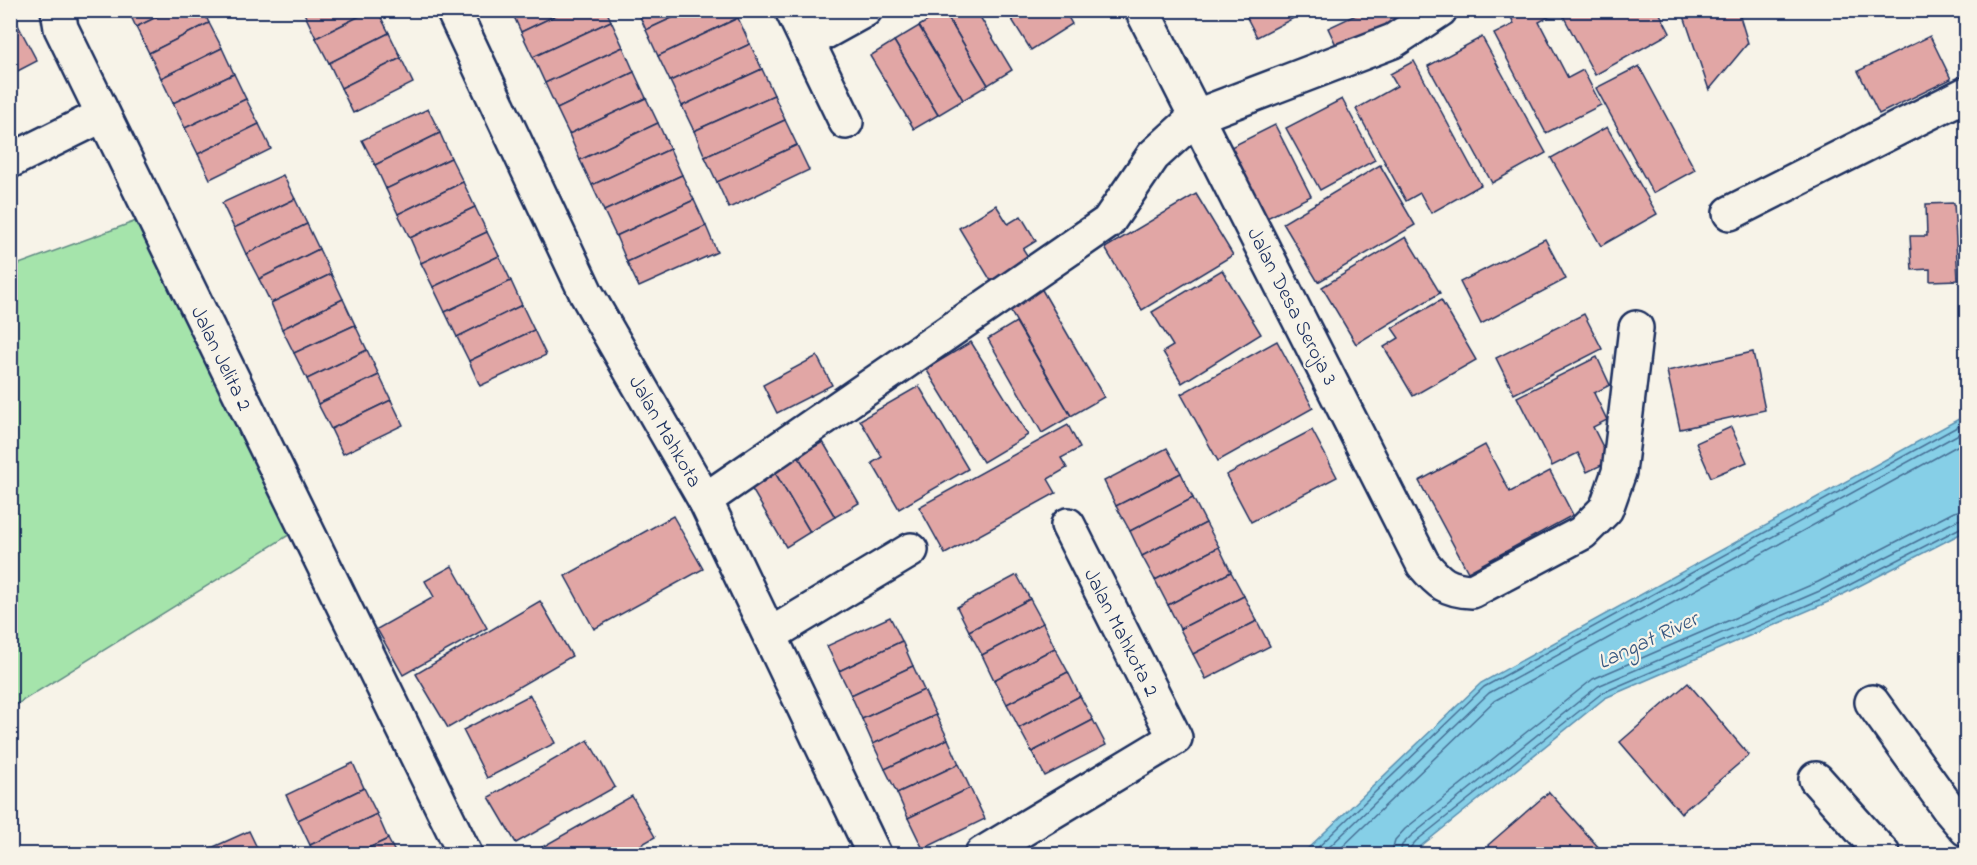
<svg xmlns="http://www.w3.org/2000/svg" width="1977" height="865" font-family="'Indie Flower',sans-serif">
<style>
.green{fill:#a5e4ab;stroke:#608a84;stroke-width:1.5}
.water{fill:#86cfe7;stroke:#5b8fb0;stroke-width:1.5}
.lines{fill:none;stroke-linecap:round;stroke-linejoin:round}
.shore{stroke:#466f95;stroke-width:1.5}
.building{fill:#e1a6a5;stroke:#1b2f5e;stroke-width:1.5}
.minor-casing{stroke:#1b2f5e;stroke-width:38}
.minor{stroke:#f7f3e8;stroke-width:33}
.labels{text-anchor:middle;stroke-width:4.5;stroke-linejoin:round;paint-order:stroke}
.street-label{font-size:21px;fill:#1b2f5e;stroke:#f7f3e8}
.water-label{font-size:22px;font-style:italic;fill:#365780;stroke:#f7f3e8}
</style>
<rect width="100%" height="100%" fill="#f7f3e8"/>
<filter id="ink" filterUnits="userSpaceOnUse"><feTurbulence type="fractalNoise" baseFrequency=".0167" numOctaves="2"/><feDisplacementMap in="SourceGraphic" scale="12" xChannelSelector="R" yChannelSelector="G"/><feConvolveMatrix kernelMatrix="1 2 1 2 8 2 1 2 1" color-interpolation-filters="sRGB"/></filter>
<g filter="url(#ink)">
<!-- green -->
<path class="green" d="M139,220L292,533L11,708V267Z"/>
<!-- water -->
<path class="water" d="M1966,415V531L1828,602L1605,698L1411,854H1302L1481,683Z"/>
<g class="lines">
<!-- shore -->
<g class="shore">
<path d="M1311,854L1484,687L1966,422"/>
<path d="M1322,854L1489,693L1966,430"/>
<path d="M1335,854L1494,701L1966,441"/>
<path d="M1391,854L1395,840L1405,829L1593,679L1818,582L1954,512L1966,509"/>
<path d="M1400,854L1402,845L1411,836L1598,686L1822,590L1958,520L1966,518"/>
<path d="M1408,854L1409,849L1416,841L1602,693L1826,597L1962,527L1966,526"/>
</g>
</g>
<!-- building -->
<g class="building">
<path d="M10,10L37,61L10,75Z"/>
<path d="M128,10H171L136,27Z"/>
<path d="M171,10H203L209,23L149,53L136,27Z"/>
<path d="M308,10H372L316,38L304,13Z"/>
<path d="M372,10H377L389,33L329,63L316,38Z"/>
<path d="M511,10H567L521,32Z"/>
<path d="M567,10H606L611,21L533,57L521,32Z"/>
<path d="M637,10H689L646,30Z"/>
<path d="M689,10H735L738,18L658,56L646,30Z"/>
<path d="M945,10H976L1012,70L988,85L944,11Z"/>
<path d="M1006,10H1064L1072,24L1031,50Z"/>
<path d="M1252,10H1309L1257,37L1245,14Z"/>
<path d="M1356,10H1390L1397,24L1339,51L1328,28L1358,14Z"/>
<path d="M1508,10H1549L1552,15L1539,22L1568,78L1583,70L1601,105L1546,133L1494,34L1514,24Z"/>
<path d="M1560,10H1658L1670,33L1595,75Z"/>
<path d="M1682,10H1738L1748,43L1709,90Z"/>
<path d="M944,11L988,85L963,100L919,26Z"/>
<path d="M738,18L750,44L670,81L658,56Z"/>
<path d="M611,21L623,47L545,83L533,57Z"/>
<path d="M209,23L222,48L161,78L149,53Z"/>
<path d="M919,26L963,100L938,115L894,41Z"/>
<path d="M389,33L401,58L341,88L329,63Z"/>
<path d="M1930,36L1951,79L1879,114L1858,71Z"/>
<path d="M1482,37L1546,153L1492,183L1428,66Z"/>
<path d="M894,41L938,115L914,129L870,56Z"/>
<path d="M750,44L762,69L682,106L670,81Z"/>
<path d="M623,47L634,72L557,109L545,83Z"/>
<path d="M222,48L234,74L173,103L161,78Z"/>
<path d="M401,58L413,83L353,113L341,88Z"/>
<path d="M1414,61L1481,185L1431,213L1420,193L1406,201L1356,109L1397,86L1390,74Z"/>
<path d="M1639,66L1695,170L1653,193L1596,88Z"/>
<path d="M762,69L774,95L694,131L682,106Z"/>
<path d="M634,72L646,98L569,134L557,109Z"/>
<path d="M234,74L246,99L185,128L173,103Z"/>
<path d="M774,95L785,120L705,157L694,131Z"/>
<path d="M646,98L658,123L580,160L569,134Z"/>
<path d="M246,99L259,124L198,154L185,128Z"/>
<path d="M1342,99L1375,160L1320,190L1286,128Z"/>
<path d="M428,109L440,133L375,165L362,140Z"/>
<path d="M785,120L797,145L717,182L705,157Z"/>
<path d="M658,123L670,149L592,185L580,160Z"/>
<path d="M259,124L271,149L210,179L198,154Z"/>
<path d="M1275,125L1311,196L1267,218L1231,147Z"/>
<path d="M1607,127L1657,214L1601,246L1551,158Z"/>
<path d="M440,133L451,158L386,189L375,165Z"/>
<path d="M797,145L809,170L729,208L717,182Z"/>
<path d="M670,149L682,175L604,211L592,185Z"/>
<path d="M451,158L463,182L398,214L386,189Z"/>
<path d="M1380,165L1415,225L1318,282L1283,223Z"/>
<path d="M283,175L295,199L234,228L222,203Z"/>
<path d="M682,175L694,200L616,236L604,211Z"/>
<path d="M463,182L475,207L410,238L398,214Z"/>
<path d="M1196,194L1233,255L1142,310L1105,248Z"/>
<path d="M295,199L307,224L246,254L234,228Z"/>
<path d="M694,200L706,226L627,262L616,236Z"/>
<path d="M1954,203L1958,280L1930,281V269L1912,270L1910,236H1927L1926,204Z"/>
<path d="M996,205L1008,224L1021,216L1036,241L1023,249L1029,258L991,281L959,228Z"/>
<path d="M475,207L487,232L421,263L410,238Z"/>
<path d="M307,224L319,249L259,279L246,254Z"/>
<path d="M706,226L717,252L639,287L627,262Z"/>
<path d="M487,232L499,256L433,287L421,263Z"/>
<path d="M1406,237L1440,293L1356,344L1322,287Z"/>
<path d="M1545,239L1566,279L1481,324L1460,282Z"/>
<path d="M319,249L331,274L271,303L259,279Z"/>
<path d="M499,256L511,281L445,312L433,287Z"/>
<path d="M1222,270L1261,334L1182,383L1163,352L1173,346L1152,312Z"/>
<path d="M331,274L343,299L282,329L271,303Z"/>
<path d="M511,281L522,305L457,337L445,312Z"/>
<path d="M1041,288L1104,397L1071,416L1008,307Z"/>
<path d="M343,299L355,325L294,353L282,329Z"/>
<path d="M1441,300L1476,360L1413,396L1384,347L1399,338L1392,328Z"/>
<path d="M522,305L534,330L469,361L457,337Z"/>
<path d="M1584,314L1602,349L1514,394L1496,358Z"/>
<path d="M1016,322L1071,416L1042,433L988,339Z"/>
<path d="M355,325L367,350L307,379L294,353Z"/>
<path d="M534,330L546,355L480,386L469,361Z"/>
<path d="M1277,341L1313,408L1218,461L1181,394Z"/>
<path d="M971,342L1028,435L983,462L926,369Z"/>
<path d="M367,350L379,375L318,404L307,379Z"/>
<path d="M1753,352L1765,410L1680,429L1667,371Z"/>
<path d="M817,356L832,385L777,413L763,385Z"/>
<path d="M1597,357L1610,385L1594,393L1607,420L1593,427L1610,461L1587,472L1578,453L1552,466L1517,397Z"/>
<path d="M379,375L391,400L331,429L318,404Z"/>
<path d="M919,386L968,469L899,509L872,463L882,457L860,420Z"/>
<path d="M391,400L403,425L343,454L331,429Z"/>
<path d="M1068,425L1080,448L1061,458L1067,468L1048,479L1056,493L945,554L919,507Z"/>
<path d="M1731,427L1747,462L1711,477L1696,443Z"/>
<path d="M1312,430L1337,477L1251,522L1226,475Z"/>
<path d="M823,442L859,503L835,517L798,456Z"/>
<path d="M1485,445L1510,492L1550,471L1573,515L1468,572L1419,481Z"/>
<path d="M1167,448L1181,473L1116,506L1104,481Z"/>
<path d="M798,456L835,517L810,532L774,471Z"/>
<path d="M774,471L810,532L786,547L750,486Z"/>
<path d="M1181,473L1193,498L1130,531L1116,506Z"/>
<path d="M1193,498L1206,523L1142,556L1130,531Z"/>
<path d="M673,516L703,569L594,629L565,576Z"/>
<path d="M1206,523L1219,547L1155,580L1142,556Z"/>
<path d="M1219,547L1231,572L1168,605L1155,580Z"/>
<path d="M452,566L487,628L403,675L377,629L434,597L425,581Z"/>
<path d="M1231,572L1244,596L1180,629L1168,605Z"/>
<path d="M1017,575L1030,599L969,631L957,607Z"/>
<path d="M1244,596L1257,621L1193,654L1180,629Z"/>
<path d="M1030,599L1043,623L982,655L969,631Z"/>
<path d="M540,601L572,656L448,728L416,674Z"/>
<path d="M890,617L902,641L839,671L827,646Z"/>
<path d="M1257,621L1270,646L1206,679L1193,654Z"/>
<path d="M1043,623L1055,648L994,680L982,655Z"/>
<path d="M902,641L913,666L851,695L839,671Z"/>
<path d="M1055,648L1068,672L1007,704L994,680Z"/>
<path d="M913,666L924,690L862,719L851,695Z"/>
<path d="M1068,672L1080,696L1019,728L1007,704Z"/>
<path d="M1688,683L1749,755L1681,813L1620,742Z"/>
<path d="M924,690L936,715L873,744L862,719Z"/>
<path d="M530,695L555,743L487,778L463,730Z"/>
<path d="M1080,696L1093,720L1032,752L1019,728Z"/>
<path d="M936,715L948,739L885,769L873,744Z"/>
<path d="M1093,720L1106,745L1045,776L1032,752Z"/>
<path d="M948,739L959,764L897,793L885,769Z"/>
<path d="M588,740L615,787L516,843L489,797Z"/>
<path d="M353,763L364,788L298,820L286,795Z"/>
<path d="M959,764L970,788L908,818L897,793Z"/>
<path d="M364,788L377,814L310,845L298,820Z"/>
<path d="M970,788L985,819L923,849L908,818Z"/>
<path d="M1549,792L1600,849L1593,854H1496L1488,845Z"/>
<path d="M632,796L655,837L625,854H530Z"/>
<path d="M377,814L388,839L356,854H315L310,845Z"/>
<path d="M249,831L260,854H198Z"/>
<path d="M388,839L396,854H356Z"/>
</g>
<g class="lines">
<defs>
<g id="minor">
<path d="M58,10L61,28L465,854"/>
<path d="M453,10L586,293L705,500L874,854"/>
<path d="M792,10L846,122"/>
<path d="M1142,10L1423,564C1439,583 1447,590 1472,591L1582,533L1606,509L1619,472L1636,328"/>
<path d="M807,42L865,10"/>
<path d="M10,161L103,115"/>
<path d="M1730,213L1966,94"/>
<path d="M705,500L1108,222L1153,156L1197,116L1393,41L1440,10"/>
<path d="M770,635L911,550"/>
<path d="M1872,702L1949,809L1966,829"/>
<path d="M1816,779L1883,854"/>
<path d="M982,854L1175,738L1068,525"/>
</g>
</defs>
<!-- minor casing -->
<use href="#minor" class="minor-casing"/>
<!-- minor -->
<use href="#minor" class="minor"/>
</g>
</g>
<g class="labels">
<!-- street labels -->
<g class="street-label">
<text transform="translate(1293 306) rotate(63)" y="7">Jalan Desa Seroja 3</text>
<text transform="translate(222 358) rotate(64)" y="7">Jalan Jelita 2</text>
<text transform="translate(666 431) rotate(60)" y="7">Jalan Mahkota</text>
<text transform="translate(1122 632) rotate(63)" y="7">Jalan Mahkota 2</text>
</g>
<!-- water labels -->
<g class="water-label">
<text transform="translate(1647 639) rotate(-25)" y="8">Langat River</text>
</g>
</g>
<!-- margin -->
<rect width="1977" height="865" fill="none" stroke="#f7f3e8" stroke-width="36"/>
<rect x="18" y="18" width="1941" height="829" fill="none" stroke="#1b2f5e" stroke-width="2" filter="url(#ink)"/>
</svg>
